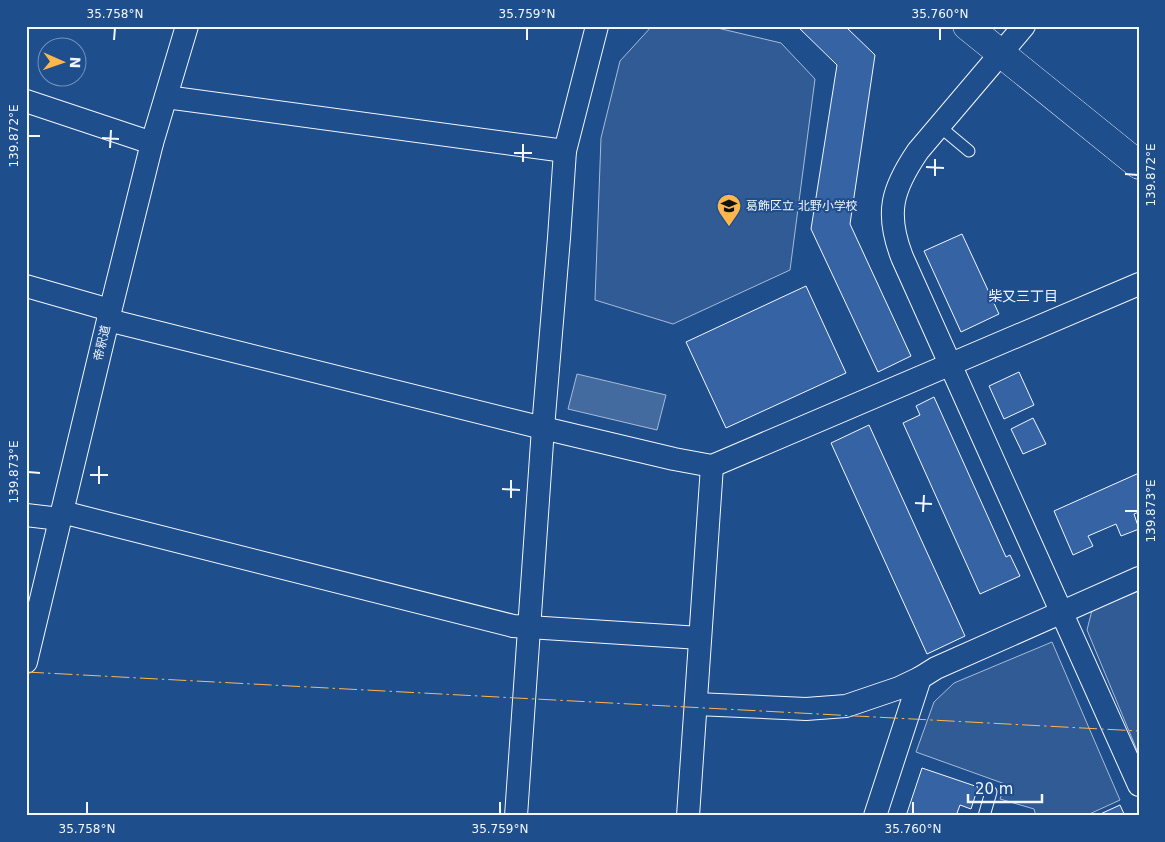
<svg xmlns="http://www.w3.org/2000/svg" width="1165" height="842" font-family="'DejaVu Sans','Noto Sans JP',sans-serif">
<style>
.green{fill:#305b95;stroke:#a8bbd7}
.water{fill:#446ba0;stroke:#a8bbd7}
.building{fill:#3563a3;stroke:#f2f6ff}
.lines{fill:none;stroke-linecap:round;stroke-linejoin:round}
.lane-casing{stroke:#f2f6ff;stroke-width:13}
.street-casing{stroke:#f2f6ff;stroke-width:24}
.secondary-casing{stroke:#f2f6ff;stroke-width:29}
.lane{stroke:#1f4e8c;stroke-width:11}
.street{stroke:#1f4e8c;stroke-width:22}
.secondary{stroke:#1f4e8c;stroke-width:28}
.power{stroke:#ffb74d;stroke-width:1;stroke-dasharray:18 4 2.5 4;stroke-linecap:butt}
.ticks{fill:none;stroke:#f2f6ff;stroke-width:2}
.labels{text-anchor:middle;stroke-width:4;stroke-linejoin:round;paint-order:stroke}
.poi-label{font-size:12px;fill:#f2f6ff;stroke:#1f4e8c;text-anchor:start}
.street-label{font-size:12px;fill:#f2f6ff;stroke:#1f4e8c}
.neighbourhood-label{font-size:14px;fill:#f2f6ff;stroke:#1f4e8c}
.neatline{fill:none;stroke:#f2f6ff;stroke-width:2}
.ticks-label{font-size:12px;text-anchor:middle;fill:#f2f6ff}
</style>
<rect width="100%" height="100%" fill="#1f4e8c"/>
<!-- green -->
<g class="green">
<path d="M652,26H709L781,43L815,79L790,270L673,324L595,300L601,138L620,61Z"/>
<path d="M1139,591V755L1087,630L1092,610Z"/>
<path d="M1052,642L1120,800L1085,816H1036L1034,809L1000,799L1005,784L916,752L934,702L954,683Z"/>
</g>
<!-- water -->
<path class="water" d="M577,374L666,395L657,430L568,409Z"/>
<!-- building -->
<g class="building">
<path d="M797,26H848L847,28L875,55L850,224L911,356L878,372L811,229L837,65Z"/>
<path d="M962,234L999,314L961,332L924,251Z"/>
<path d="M806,286L846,373L726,428L686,342Z"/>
<path d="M1019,372L1034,405L1004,419L989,386Z"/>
<path d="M934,397L1006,557L1010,555L1020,576L980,594L903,423L920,415L916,406Z"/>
<path d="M1033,418L1046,444L1023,454L1011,429Z"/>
<path d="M869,425L965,636L927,654L831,443Z"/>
<path d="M1139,473V512L1134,514L1139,529L1121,536L1116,524L1088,536L1093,546L1073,555L1054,511Z"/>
<path d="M922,768L978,787L971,809L960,805L956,816H906Z"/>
<path d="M1120,805L1125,816H1096Z"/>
</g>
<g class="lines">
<defs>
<g id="lane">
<path d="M939,126L969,151"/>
<path d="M984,816L991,792"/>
</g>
<g id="street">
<path d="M1024,26L918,151C892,189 885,213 902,257L1139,785"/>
<path d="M166,97L565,151"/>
<path d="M26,101L152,143"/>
<path d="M26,286L110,310"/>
<path d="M108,320L543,428L674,459L712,466L1139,284"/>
<path d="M62,512L513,626L700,638"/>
<path d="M26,515L60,519"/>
<path d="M26,662L108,320L152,143L187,26"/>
<path d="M696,704L806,709L846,706L899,688L920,678"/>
<path d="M516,816L543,428L559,238L565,151L597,26"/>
<path d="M688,816L712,466"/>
<path d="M875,816L920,678L936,668L1139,578"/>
</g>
<path id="secondary" d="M967,26L1139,165"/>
</defs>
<!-- lane casing -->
<use href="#lane" class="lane-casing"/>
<!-- street casing -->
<use href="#street" class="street-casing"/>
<!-- secondary casing -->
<use href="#secondary" class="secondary-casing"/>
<!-- lane -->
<use href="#lane" class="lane"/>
<!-- street -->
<use href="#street" class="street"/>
<!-- secondary -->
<use href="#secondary" class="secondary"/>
<!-- power -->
<path class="power" d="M26,672L1139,731"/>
</g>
<!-- ticks -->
<path class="ticks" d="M114,40L115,28M527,40V28M940,40V28M28,136H40M102,138L119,139M110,148L111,130M514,153H532M523,162V144M926,167L944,168M1125,174L1138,175M935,176V159M28,472L40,473M90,475H108M99,484V466M502,489L520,490M511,498V480M915,503L932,504M1125,511H1138M923,512L924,495M87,814V802M500,814V802M913,814V802"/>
<!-- icons -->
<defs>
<symbol id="school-pin" viewBox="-11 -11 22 30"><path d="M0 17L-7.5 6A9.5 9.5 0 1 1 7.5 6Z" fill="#ffb74d" stroke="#1f4e8c"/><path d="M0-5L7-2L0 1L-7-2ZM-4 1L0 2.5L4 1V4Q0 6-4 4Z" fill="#111"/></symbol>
</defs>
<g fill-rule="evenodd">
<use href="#school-pin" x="715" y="192" width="28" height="38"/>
</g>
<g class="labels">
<!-- poi labels -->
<g class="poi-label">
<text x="746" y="210">葛飾区立 北野小学校</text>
</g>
<!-- street labels -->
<g class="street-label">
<text transform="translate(102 343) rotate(-77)" y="4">帝釈道</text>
</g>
<!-- neighbourhood labels -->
<g class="neighbourhood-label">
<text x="1023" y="301">柴又三丁目</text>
</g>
</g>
<!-- border -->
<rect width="1165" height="842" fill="none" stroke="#1f4e8c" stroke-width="55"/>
<!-- north arrow -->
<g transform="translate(62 62) rotate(92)"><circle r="24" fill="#1f4e8c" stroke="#7391ba"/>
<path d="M0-4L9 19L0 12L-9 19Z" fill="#ffb74d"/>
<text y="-8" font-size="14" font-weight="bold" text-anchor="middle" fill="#f2f6ff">N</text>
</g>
<!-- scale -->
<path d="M968 794v8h74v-8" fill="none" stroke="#f2f6ff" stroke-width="2.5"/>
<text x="975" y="794" font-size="15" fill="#f2f6ff" stroke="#1f4e8c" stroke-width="4" paint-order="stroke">20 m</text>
<rect x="28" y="28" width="1110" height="786" class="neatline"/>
<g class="ticks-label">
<text x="115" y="18">35.758°N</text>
<text x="527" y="18">35.759°N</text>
<text x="940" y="18">35.760°N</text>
<text transform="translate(14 136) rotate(-90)" y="4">139.872°E</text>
<text transform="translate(1151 175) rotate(-90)" y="4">139.872°E</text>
<text transform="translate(14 472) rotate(-90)" y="4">139.873°E</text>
<text transform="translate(1151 511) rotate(-90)" y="4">139.873°E</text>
<text x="87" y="833">35.758°N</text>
<text x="500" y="833">35.759°N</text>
<text x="913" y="833">35.760°N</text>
</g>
</svg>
